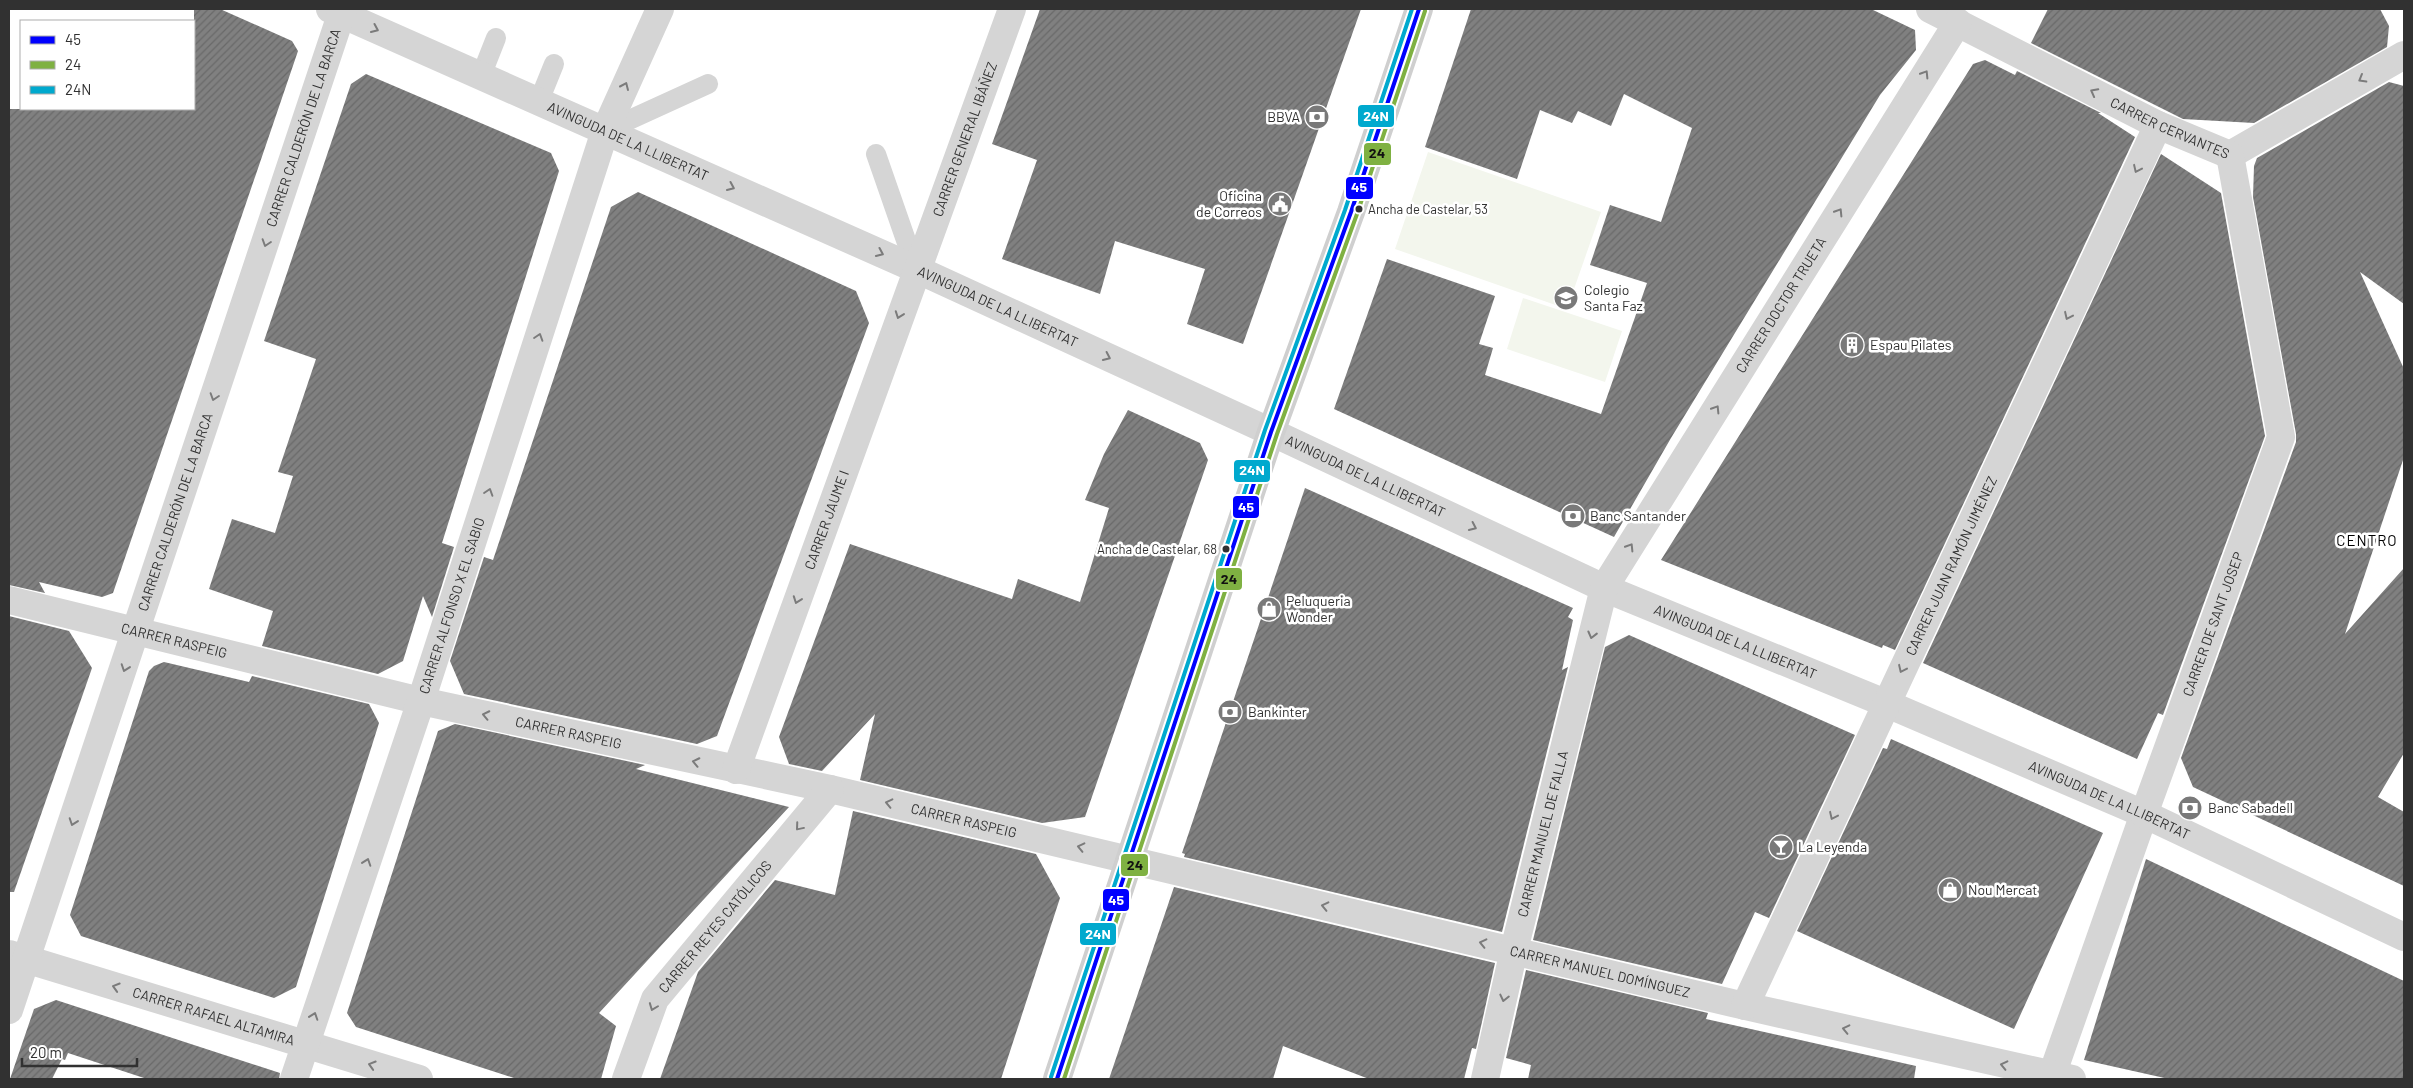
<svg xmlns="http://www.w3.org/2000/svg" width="2413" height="1088" font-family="Barlow,sans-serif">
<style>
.pitch{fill:#f3f6ed}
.building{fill:url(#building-hatch)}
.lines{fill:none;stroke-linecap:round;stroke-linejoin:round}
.service{stroke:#d5d5d5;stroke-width:20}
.pedestrian{stroke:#d5d5d5;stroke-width:28}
.minor{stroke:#d5d5d5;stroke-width:28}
.secondary{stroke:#cfcfcf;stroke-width:28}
.bus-1-casing{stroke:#fff;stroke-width:8}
.bus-2-casing{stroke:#fff;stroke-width:8}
.bus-3-casing{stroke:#fff;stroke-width:8}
.bus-1{stroke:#00f;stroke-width:4}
.bus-2{stroke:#7fb142;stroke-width:4}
.bus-3{stroke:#00a9ce;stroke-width:4}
.oneway{stroke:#7b7b7b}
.bus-dot{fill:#313131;stroke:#fff;stroke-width:2}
.labels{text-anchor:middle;stroke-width:5;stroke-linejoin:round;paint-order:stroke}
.bus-label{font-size:13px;fill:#313131;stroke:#fff;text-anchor:start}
.poi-label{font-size:14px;fill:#313131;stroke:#fff;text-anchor:start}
.street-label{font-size:14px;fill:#313131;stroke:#fff}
.neighbourhood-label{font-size:15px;letter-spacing:1px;fill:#000;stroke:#fff}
.line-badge{stroke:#fff;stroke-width:2}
.badge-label{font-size:14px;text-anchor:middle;font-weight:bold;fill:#fff}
.pale-badge-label{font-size:14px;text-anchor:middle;font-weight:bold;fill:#111}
</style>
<defs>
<pattern id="building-hatch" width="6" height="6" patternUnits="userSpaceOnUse" patternTransform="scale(1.25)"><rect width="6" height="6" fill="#808080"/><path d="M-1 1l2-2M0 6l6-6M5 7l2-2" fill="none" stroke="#696969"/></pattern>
</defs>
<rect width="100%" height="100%" fill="#fff"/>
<!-- pitch -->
<g class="pitch">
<path d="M1428,152L1601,212L1567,309L1395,249Z"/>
<path d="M1523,298L1622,331L1605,382L1507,349Z"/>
</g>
<!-- building -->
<g class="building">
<path d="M194,9H220L292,41L298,51L113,593L102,597L39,582L45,593L9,585V109H194Z"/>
<path d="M1040,9H1361L1243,344L1187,324L1205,269L1115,241L1100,294L1002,259L1037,160L992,144Z"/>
<path d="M1471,9H1871L1915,30L1916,50L1880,95L1671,438L1614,537L1334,409L1387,259L1495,296L1479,344L1493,348L1485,375L1601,414L1647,283L1590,265L1610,205L1661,222L1692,128L1624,94L1611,126L1578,111L1572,123L1540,110L1517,179L1425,147Z"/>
<path d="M2048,9H2380L2389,26L2387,47L2254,123L2183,119L2031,43Z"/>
<path d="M1985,60L2015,75L2017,71L2101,113H2098L2135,137L1895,650L1883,645L1882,648L1661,560L1973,64Z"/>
<path d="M366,74L551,153L559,171L442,543L454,547L432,617L423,596L403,661L378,674L262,646L273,611L209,589L232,519L275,533L293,476L278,472L316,359L264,341L351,84Z"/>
<path d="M2389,82L2404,86V304L2360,272L2404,369V457L2345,634L2404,568V753L2378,797L2404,812V886L2193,787L2181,758L2296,442V434L2253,197L2254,166L2257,158Z"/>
<path d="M2161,154L2221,193L2265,436L2163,715L2158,713L2137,759L1923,663Z"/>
<path d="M638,192L856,291L869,323L717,736L697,744L464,694L450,661L484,557L493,560L611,207Z"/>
<path d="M1128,410L1200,443L1208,460L1085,817L1042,823L860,780L875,714L822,771L789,764L779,737L850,544L1012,599L1018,579L1080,602L1109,508L1085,500L1104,454Z"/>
<path d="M1305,488L1573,608L1568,617L1573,620L1562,670L1568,667L1502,932L1184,857L1185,854L1182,853Z"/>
<path d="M9,616L69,631L92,668L14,892H9Z"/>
<path d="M1629,635L1855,735L1769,918L1755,912L1722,984L1533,940L1605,647Z"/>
<path d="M164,662L249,682L252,676L369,704L379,723L296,987L274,998L81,936L70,915L149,671L154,666Z"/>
<path d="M455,724L645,765L636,769L789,807L599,1013L616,1026L601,1079H517L356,1027L347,1013L438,731Z"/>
<path d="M1891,739L2103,833L2014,1029L1797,931L1883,748L1887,749Z"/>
<path d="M853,811L1036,854L1060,898L1001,1079H660L698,972L775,880L835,895Z"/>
<path d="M2146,859L2404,981V1079H2169L2084,1060Z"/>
<path d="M1174,887L1495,963L1476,1049L1472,1048L1464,1079H1369L1283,1046L1273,1079H1109Z"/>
<path d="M1526,970L1708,1013L1706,1019L1916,1066L1914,1079H1528L1531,1065L1506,1058Z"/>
<path d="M56,1000L280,1073L279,1079H147L68,1053L65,1060L62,1059L52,1079H10L34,1009Z"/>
</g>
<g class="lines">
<!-- service -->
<g class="service">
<path d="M481,76L496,38"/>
<path d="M539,101L554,64"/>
<path d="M605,131L708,84"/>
<path d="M876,154L916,269"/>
</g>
<!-- pedestrian -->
<g class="pedestrian">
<path id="s1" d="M1604,588L1885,703L2144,814L2404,937"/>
<path d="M2052,1075L2144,814"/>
</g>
<!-- minor -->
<g class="minor">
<path id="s2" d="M330,9L916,269L1271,432L1604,588"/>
<path id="s3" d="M1930,9L2158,125L2230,155L2404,55"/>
<path id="s4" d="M9,600L421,701L830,789L1745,1006L2072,1079"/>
<path id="s5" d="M736,770L1012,9"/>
<path id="s6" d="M2144,814L2281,437L2230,155"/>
<path id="s7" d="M9,954L419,1079"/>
<path id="s8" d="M1745,1006L2158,125"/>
<path id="s9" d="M9,1010L343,9"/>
<path id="s10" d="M294,1079L421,701L605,131L660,9"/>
<path id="s11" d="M626,1079L655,999L830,789"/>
<path id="s12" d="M1485,1079L1514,950L1604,588L1958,22"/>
</g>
<!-- secondary -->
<path class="secondary" d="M1057,1079L1271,432L1351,212L1419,9"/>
<defs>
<path id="bus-1" d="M1057,1079L1271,432L1351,212L1419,9"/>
<path id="bus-2" d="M1064,1079L1277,434L1357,214L1425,11"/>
<path id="bus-3" d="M1051,1077L1265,430L1345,210L1412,9"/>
</defs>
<!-- bus-1 casing -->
<use href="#bus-1" class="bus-1-casing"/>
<!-- bus-2 casing -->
<use href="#bus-2" class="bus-2-casing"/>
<!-- bus-3 casing -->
<use href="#bus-3" class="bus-3-casing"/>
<!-- bus-1 -->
<use href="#bus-1" class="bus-1"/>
<!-- bus-2 -->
<use href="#bus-2" class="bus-2"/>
<!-- bus-3 -->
<use href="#bus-3" class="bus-3"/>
</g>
<!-- one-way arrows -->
<defs><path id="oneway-chevron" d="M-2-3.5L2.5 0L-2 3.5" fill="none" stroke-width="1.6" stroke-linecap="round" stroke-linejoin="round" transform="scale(1.25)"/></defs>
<g class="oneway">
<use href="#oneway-chevron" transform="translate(375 29) rotate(24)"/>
<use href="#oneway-chevron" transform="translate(1925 74) rotate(-58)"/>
<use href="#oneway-chevron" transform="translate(2362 79) rotate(150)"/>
<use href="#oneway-chevron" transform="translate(625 86) rotate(-66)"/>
<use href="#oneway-chevron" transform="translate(2094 92) rotate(-152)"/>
<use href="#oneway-chevron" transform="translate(2137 169) rotate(115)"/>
<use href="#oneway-chevron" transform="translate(731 187) rotate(24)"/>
<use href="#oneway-chevron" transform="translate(1839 212) rotate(-58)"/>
<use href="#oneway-chevron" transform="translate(266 243) rotate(108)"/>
<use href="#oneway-chevron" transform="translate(880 253) rotate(24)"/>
<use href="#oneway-chevron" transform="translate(899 315) rotate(110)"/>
<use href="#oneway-chevron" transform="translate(2068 316) rotate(115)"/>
<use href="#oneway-chevron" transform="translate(539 337) rotate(-72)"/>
<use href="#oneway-chevron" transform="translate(1107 357) rotate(25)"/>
<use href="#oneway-chevron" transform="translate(214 397) rotate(108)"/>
<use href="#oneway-chevron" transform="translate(1716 409) rotate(-58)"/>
<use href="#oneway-chevron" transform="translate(489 492) rotate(-72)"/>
<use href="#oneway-chevron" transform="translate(1473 527) rotate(25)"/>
<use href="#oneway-chevron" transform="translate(1630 547) rotate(-58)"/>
<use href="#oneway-chevron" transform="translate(797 600) rotate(110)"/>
<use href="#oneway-chevron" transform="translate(1592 635) rotate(104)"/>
<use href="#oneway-chevron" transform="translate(125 668) rotate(109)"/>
<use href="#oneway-chevron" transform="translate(1902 669) rotate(115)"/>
<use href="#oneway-chevron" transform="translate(486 715) rotate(-168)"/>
<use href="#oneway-chevron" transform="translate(696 762) rotate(-168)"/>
<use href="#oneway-chevron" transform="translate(889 803) rotate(-167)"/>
<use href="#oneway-chevron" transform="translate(1833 816) rotate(115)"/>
<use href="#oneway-chevron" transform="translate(73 822) rotate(109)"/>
<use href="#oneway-chevron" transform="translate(799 827) rotate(130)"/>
<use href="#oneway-chevron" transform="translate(1081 847) rotate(-167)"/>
<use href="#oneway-chevron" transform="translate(367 862) rotate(-71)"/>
<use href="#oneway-chevron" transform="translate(1325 906) rotate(-167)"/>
<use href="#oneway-chevron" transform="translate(1483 943) rotate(-167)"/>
<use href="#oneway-chevron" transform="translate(116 987) rotate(-163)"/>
<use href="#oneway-chevron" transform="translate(1504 998) rotate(103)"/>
<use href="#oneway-chevron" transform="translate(653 1007) rotate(111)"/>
<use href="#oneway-chevron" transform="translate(314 1016) rotate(-71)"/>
<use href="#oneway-chevron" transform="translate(1846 1029) rotate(-167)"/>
<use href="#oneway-chevron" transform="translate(372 1065) rotate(-163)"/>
<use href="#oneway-chevron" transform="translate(2004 1065) rotate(-167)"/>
</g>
<!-- icons -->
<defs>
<symbol id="bank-disc" viewBox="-11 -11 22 22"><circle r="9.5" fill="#797979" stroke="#fff"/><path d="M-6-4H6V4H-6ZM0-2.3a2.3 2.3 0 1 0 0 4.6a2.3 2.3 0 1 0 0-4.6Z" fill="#fff"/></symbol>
<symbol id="civic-disc" viewBox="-11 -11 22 22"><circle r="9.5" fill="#797979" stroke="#fff"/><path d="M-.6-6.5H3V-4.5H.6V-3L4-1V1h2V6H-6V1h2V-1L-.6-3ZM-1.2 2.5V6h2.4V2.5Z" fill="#fff"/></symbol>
<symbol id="school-disc" viewBox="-11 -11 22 22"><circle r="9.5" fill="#797979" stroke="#fff"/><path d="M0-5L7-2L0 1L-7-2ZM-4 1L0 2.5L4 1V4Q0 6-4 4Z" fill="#fff"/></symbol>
<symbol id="building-disc" viewBox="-11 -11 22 22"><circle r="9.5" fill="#797979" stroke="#fff"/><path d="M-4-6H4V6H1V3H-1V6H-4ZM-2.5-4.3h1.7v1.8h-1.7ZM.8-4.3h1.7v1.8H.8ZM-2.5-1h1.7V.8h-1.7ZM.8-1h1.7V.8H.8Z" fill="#fff"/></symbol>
<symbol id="shop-disc" viewBox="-11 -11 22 22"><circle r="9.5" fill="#797979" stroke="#fff"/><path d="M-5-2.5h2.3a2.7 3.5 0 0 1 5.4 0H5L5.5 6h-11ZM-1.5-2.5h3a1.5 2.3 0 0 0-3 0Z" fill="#fff"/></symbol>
<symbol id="bar-disc" viewBox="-11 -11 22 22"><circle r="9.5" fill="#797979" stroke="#fff"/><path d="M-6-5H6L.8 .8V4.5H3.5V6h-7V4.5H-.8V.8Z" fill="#fff"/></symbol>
</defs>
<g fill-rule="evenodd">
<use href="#bank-disc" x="1303" y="103" width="28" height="28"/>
<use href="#civic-disc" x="1266" y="190" width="28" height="28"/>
<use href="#school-disc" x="1552" y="284" width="28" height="28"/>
<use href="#building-disc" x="1838" y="331" width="28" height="28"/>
<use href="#bank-disc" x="1559" y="502" width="28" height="28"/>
<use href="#shop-disc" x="1255" y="595" width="28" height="28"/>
<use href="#bank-disc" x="1216" y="698" width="28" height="28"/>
<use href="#bank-disc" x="2176" y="794" width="28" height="28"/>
<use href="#bar-disc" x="1767" y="833" width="28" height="28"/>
<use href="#shop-disc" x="1936" y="876" width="28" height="28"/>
</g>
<!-- markers -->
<g class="bus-dot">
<circle cx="1359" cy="209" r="4.5"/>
<circle cx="1226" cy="549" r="4.5"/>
</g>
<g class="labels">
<!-- bus labels -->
<g class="bus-label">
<text x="1368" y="214">Ancha de Castelar, 53</text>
<text x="1217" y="554" text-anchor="end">Ancha de Castelar, 68</text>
</g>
<!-- poi labels -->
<g class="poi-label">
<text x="1300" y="122" text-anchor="end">BBVA</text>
<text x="1262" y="201" text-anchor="end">Oficina<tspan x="1262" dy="16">de Correos</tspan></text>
<text x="1584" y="295">Colegio<tspan x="1584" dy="16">Santa Faz</tspan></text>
<text x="1870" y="350">Espau Pilates</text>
<text x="1590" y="521">Banc Santander</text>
<text x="1286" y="606">Peluqueria<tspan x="1286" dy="16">Wonder</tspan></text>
<text x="1248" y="717">Bankinter</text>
<text x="2208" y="813">Banc Sabadell</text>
<text x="1798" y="852">La Leyenda</text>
<text x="1968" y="895">Nou Mercat</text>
</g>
<!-- street labels -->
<g class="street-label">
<text dy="5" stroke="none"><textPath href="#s3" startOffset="268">CARRER CERVANTES</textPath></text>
<text dy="5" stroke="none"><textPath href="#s9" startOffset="930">CARRER CALDERÓN DE LA BARCA</textPath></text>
<text dy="5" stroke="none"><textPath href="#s5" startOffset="671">CARRER GENERAL IBÁÑEZ</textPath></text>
<text dy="5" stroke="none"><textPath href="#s2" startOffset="326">AVINGUDA DE LA LLIBERTAT</textPath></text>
<text dy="5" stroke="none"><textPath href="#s12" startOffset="839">CARRER DOCTOR TRUETA</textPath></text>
<text dy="5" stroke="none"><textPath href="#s2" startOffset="731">AVINGUDA DE LA LLIBERTAT</textPath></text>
<text dy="5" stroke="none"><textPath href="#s2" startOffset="1136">AVINGUDA DE LA LLIBERTAT</textPath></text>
<text dy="5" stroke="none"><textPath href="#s9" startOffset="525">CARRER CALDERÓN DE LA BARCA</textPath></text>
<text dy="5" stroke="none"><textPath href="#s5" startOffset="266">CARRER JAUME I</textPath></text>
<text dy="5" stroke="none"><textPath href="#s8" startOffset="486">CARRER JUAN RAMÓN JIMÉNEZ</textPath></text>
<text dy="5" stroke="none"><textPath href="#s10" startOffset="499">CARRER ALFONSO X EL SABIO</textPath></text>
<text dy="5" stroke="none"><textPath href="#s6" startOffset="202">CARRER DE SANT JOSEP</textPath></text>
<text dy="5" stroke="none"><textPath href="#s4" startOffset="170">CARRER RASPEIG</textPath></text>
<text dy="5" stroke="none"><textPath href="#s1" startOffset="142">AVINGUDA DE LA LLIBERTAT</textPath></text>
<text dy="5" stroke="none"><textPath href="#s4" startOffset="575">CARRER RASPEIG</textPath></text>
<text dy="5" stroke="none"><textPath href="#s1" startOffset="548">AVINGUDA DE LA LLIBERTAT</textPath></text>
<text dy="5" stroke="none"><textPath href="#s4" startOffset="980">CARRER RASPEIG</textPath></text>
<text dy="5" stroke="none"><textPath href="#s12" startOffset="252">CARRER MANUEL DE FALLA</textPath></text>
<text dy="5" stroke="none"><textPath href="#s11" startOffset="179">CARRER REYES CATÓLICOS</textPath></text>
<text dy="5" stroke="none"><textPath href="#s4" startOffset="1634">CARRER MANUEL DOMÍNGUEZ</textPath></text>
<text dy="5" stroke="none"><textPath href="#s7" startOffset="214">CARRER RAFAEL ALTAMIRA</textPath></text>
</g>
<!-- neighbourhood labels -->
<g class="neighbourhood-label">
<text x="2367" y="546">CENTRO</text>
</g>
</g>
<g class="line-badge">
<rect x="1357" y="104" width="38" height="24" rx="5" fill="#00a9ce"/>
<rect x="1363" y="142" width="29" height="24" rx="5" fill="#7fb142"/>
<rect x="1345" y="176" width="29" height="24" rx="5" fill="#00f"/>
<rect x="1233" y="459" width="38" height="24" rx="5" fill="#00a9ce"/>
<rect x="1232" y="495" width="28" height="24" rx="5" fill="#00f"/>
<rect x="1215" y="567" width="28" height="24" rx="5" fill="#7fb142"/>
<rect x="1120" y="853" width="29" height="24" rx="5" fill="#7fb142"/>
<rect x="1102" y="888" width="28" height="24" rx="5" fill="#00f"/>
<rect x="1079" y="922" width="38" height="24" rx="5" fill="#00a9ce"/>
</g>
<g class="badge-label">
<text x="1376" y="121">24N</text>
<text x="1359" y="192">45</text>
<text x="1252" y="475">24N</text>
<text x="1246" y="512">45</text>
<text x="1116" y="905">45</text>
<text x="1098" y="939">24N</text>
</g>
<g class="pale-badge-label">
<text x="1377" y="158">24</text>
<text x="1229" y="584">24</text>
<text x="1135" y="870">24</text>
</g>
<!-- border -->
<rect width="2413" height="1088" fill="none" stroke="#313131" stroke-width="20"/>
<!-- legend -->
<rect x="20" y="20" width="175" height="90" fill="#ffffff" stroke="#adadad"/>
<rect x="30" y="36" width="25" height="8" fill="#0000ff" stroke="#adadad"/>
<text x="65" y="45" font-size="15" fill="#313131">45</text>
<rect x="30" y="61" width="25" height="8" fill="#7fb142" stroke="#adadad"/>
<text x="65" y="70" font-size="15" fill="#313131">24</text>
<rect x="30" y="86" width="25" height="8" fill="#00a9ce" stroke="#adadad"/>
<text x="65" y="95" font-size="15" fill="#313131">24N</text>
<!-- scale -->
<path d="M22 1058v8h115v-8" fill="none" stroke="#313131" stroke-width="2.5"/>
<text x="30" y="1058" font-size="15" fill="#313131" stroke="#ffffff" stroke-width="4" paint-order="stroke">20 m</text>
</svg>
